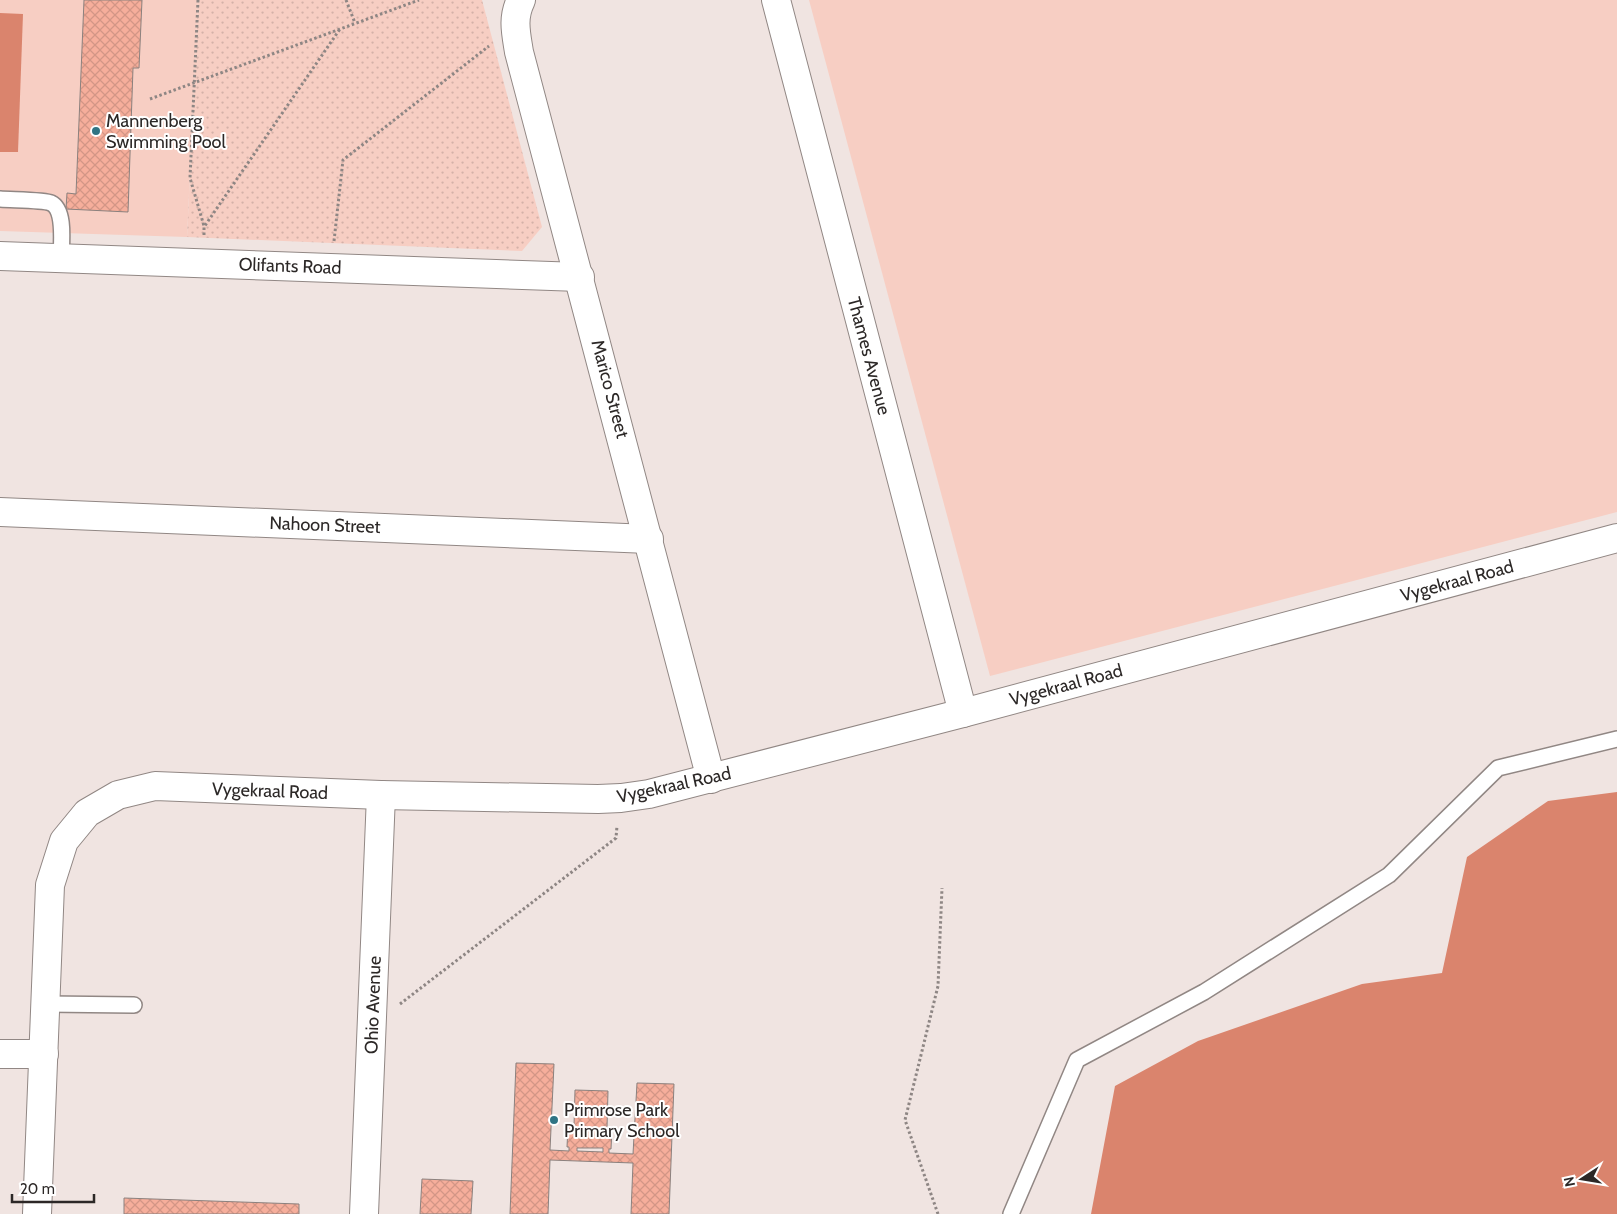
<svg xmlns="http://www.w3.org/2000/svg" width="1617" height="1214" font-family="Cabin,sans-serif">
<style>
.green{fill:#f7cec3}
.park{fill:url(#park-dots)}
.water{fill:#da846d}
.building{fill:url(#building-cross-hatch);stroke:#8b817e;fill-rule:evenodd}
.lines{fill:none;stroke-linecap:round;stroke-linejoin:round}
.service-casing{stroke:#918784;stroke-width:18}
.minor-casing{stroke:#918784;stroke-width:30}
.path{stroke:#8e8684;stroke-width:3;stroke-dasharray:2.5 2.5;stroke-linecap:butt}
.service{stroke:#fff;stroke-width:15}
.minor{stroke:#fff;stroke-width:28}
.poi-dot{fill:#307484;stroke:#fff;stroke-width:2}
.labels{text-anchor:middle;stroke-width:4;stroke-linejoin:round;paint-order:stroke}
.poi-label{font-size:18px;fill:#2c2827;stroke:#fff;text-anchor:start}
.street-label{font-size:18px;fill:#2c2827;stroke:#fff}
</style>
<defs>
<pattern id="park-dots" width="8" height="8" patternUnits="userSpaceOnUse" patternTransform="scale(1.25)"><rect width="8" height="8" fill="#f7cec3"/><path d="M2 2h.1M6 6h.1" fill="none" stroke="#d4b1a8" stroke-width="1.8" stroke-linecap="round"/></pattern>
<pattern id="building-cross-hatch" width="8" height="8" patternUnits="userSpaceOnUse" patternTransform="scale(1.25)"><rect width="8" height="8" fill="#f6ae9b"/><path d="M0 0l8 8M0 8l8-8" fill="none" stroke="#d39686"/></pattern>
</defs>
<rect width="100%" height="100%" fill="#f0e4e1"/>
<!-- green -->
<g class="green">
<path d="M0,0H198L187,237L0,231Z"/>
<path d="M809,0H1617V512L990,676Z"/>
</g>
<!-- park -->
<path class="park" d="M198,0H482L542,227L522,251L187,237Z"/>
<!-- water -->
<g class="water">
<path d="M0,13L23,14L18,152H0Z"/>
<path d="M1617,792V1214H1091L1115,1086L1198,1041L1362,984L1442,973L1467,857L1548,801Z"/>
</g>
<!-- building -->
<g class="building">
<path d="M84,0H142L139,68H133L128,212L66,209L67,193L76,194Z"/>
<path d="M516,1063L554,1064L550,1150L569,1151V1147H567L568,1126H574L575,1090L608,1091L607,1128H612L611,1149H609V1153L633,1154L637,1083L674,1084L669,1214H631L633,1163L550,1160L548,1214H510ZM577,1148H603V1152L577,1151Z"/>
<path d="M422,1179L473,1181L471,1214H420Z"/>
<path d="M124,1198L299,1204V1214H124Z"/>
</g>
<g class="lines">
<defs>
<g id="service">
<path d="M0,199C10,200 44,200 51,203C66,210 61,245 61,259"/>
<path d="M46,1004L134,1005"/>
<path d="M1011,1214L1077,1060L1204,992L1389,875L1498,768L1617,739"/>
</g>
<g id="minor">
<path d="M521,0C512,18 516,33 519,52L711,779"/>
<path d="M776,0L963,713"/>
<path d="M0,256L580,277"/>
<path d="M0,512L649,539"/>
<path d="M0,1054H44"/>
<path d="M37,1214L50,885L64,841L87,813L118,795L155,786L381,795L598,799L621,798L649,794L963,713L1617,538"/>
<path d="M364,1214L381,795"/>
</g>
</defs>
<!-- service casing -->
<use href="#service" class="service-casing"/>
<!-- minor casing -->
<use href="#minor" class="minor-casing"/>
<!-- path -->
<g class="path">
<path d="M198,0L190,178L204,226"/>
<path d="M346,0L355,23"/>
<path d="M150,99L419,0"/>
<path d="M204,235V227L340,29"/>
<path d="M334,241L343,160L489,46"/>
<path d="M400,1004L616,838L617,826"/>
<path d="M938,1214L905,1120L938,986L942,888"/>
</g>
<!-- service -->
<use href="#service" class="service"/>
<!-- minor -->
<use href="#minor" class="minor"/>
</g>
<!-- markers -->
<g class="poi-dot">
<circle cx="96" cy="131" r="5"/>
<circle cx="554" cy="1120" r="5"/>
</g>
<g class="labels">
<!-- poi labels -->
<g class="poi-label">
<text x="106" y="127">Mannenberg<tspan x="106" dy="21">Swimming Pool</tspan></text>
<text x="564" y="1116">Primrose Park<tspan x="564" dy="21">Primary School</tspan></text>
</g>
<!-- street labels -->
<g class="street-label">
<text transform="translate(290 266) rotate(2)" y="6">Olifants Road</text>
<text transform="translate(869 356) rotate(75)" y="6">Thames Avenue</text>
<text transform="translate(610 389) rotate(75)" y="6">Marico Street</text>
<text transform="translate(325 525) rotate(2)" y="6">Nahoon Street</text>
<text transform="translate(1457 581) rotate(-15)" y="6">Vygekraal Road</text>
<text transform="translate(1066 685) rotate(-15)" y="6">Vygekraal Road</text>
<text transform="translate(674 785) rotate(-12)" y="6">Vygekraal Road</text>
<text transform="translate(270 791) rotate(2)" y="6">Vygekraal Road</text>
<text transform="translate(373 1005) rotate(-88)" y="6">Ohio Avenue</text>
</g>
</g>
<!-- north arrow -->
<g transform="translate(1582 1179) rotate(258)" stroke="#ffffff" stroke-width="4" paint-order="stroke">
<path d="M0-4L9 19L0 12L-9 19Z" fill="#2c2827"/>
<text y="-8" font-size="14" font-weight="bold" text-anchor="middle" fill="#2c2827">N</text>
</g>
<!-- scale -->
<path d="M12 1194v8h82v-8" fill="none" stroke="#2c2827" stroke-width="2.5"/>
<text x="20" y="1194" font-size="15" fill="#2c2827" stroke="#ffffff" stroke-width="4" paint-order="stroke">20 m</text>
</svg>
